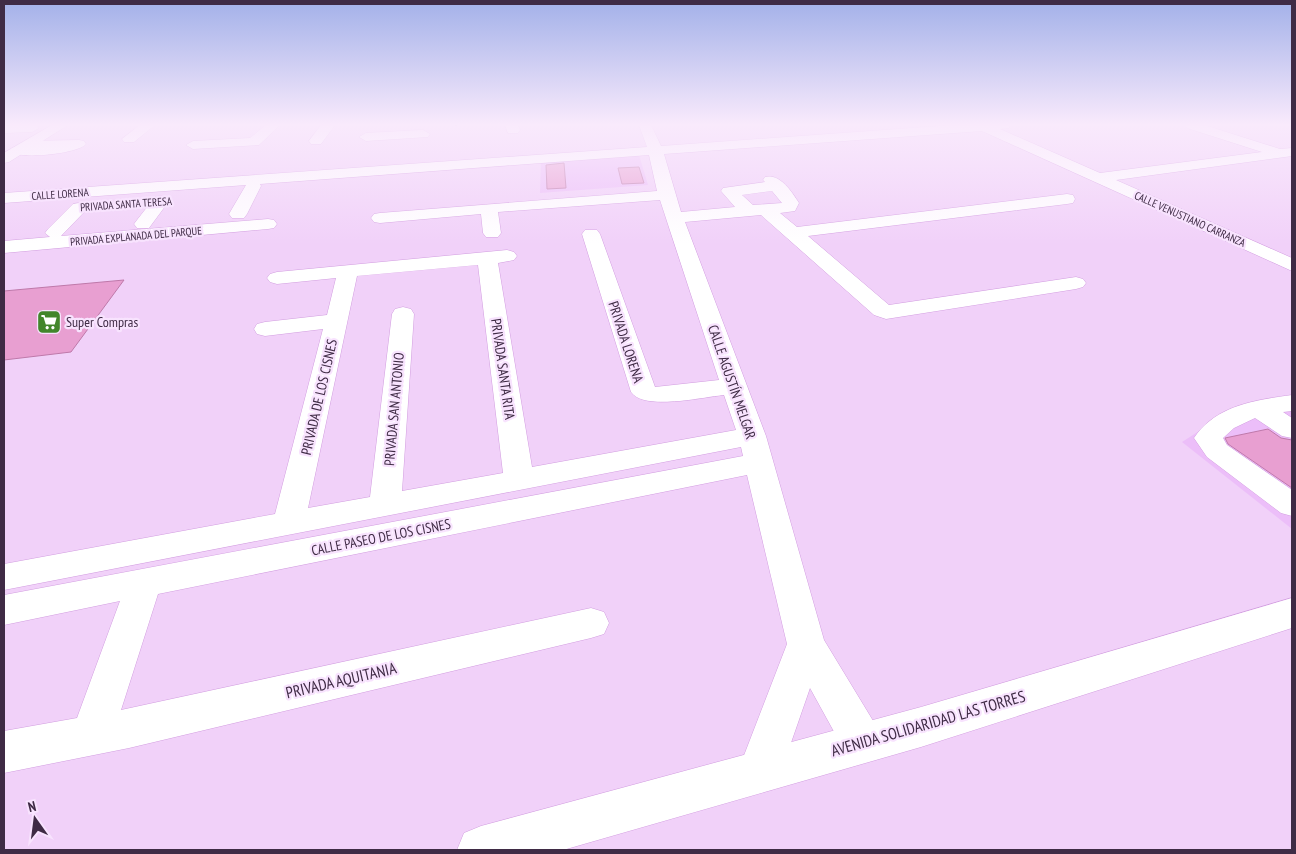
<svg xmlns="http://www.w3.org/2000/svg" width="1296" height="854" font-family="'PT Sans Narrow',sans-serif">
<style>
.built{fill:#ecbef9}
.building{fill:#e89fd1;stroke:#bf79aa}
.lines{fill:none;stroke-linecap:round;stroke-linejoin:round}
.minor-casing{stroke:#d29ee0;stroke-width:1}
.major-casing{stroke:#d29ee0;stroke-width:1}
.path{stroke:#967d9d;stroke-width:2;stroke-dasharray:1 2;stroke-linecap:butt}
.minor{fill:#fff;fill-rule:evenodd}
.major{fill:#fff;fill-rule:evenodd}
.labels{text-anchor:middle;stroke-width:4.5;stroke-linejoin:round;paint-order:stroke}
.far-street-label{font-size:11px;fill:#3f2b45;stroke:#f8e3fe}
.poi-label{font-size:14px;fill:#3f2b45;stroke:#f8e3fe;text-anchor:start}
.street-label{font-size:14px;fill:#3f2b45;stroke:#f8e3fe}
.near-street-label{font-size:16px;fill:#3f2b45;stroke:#f8e3fe}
</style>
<rect width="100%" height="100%" fill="#f1d1f9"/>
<!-- built -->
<g class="built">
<path d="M639,155L648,185L540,193L541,162Z"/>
<path d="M1292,399V529L1182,442L1232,410Z"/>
</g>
<!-- building -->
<g class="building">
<path d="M564,163L566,188L547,189L546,165Z"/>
<path d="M639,167L644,183L622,184L618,168Z"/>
<path d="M124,280L71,352L4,360V291Z"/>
<path d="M1268,429L1281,438L1292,440V488L1228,444L1225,438Z"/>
</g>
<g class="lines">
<defs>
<g id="minor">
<path d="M4,125H35L39,128L32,132L4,133Z"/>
<path d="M140,125H155L134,142H124L122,139Z"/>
<path d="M266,125H280L259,145L193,149L186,145L193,141L250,138Z"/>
<path d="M321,125H335L321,144H311L309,141Z"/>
<path d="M505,125H518L520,130L518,133H508Z"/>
<path d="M639,125H651L661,146L954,125H1010L1009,128L1000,129L1100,173L1262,152L1187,128L1185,125H1204L1280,149L1292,148V156L1116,180L1292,258V271L982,131L664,154L681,212L735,207L721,191L723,188L765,182L763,180L765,177C780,173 792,192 799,203L795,211L780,213L797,227L1067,194L1073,195L1075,199L1073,203L1067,204L808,236L889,305L1076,277L1083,279L1086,283L1083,287L1076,289L886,319L874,315L761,215L685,222L766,436L824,640L878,729L884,743L878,757L863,763L848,757L810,688L776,786L760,793L744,786L738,771L787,644L747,475L158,594L121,710L591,608L604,612L609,623L604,634L591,638L129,748L4,773V731L77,718L120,601L4,625V595L743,456L741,447L4,590V564L275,514L323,329L265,336L257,334L254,329L257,324L265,322L327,315L336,278L277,284L270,282L267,278L270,274L277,272L507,250L514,252L517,256L514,260L498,263L532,467L736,430L724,395C703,397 644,411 631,392L582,234L585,230H597L600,234L655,387L719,380L660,200L498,212L501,233L498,237H486L483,233L481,214L380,223L374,222L371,218L374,214L380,213L657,191L649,155L260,184L261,186L247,214L244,218H232L229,214L246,185L4,203V193L647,147ZM772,191L782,203L753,205L742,195ZM478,265L503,473L402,491L414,314L411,309L403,307L395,309L392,314L370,497L308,508L357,276Z"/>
<path d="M423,130L430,134L428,137L366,141L359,137L366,133Z"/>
<path d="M79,140L84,141L86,144C78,154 17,160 10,151L12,148L22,146L23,142L28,141Z"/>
<path d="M161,196L167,197L169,201L149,228H137L134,224L137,220L155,197Z"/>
<path d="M79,203L85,204L88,208L61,236L268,219L274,220L277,224L274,228L268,229L4,253V241L50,237L45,233L48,229L73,204Z"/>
<path d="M1292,395V411L1283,412L1292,418V438L1282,436L1255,418L1234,428L1223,438L1227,445L1292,490V516L1281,513L1207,457L1194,438C1216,405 1256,400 1292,395Z"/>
</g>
<g id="major">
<path d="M52,125H68L9,162L4,163V153Z"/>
<path d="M1292,598V628L921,747L563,850H457L464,833L481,826L921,707Z"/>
</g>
</defs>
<!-- minor casing -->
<use href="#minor" class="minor-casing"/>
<!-- major casing -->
<use href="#major" class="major-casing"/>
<!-- path -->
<path class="path" d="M456,125V127"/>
<!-- minor -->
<use href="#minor" class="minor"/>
<!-- major -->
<use href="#major" class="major"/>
</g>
<!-- sky -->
<linearGradient id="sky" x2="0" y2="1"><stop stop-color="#a3b1e9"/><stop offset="0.51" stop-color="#f9eafc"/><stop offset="1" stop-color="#f9eafc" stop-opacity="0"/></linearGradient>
<rect width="1296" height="244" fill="url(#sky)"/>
<!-- icons -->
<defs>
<symbol id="supermarket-square" viewBox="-11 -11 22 22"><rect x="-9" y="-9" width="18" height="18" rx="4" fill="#42862b" stroke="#f8e3fe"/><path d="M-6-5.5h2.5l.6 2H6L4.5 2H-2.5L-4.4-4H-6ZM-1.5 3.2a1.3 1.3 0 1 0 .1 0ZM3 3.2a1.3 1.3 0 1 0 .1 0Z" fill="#fff"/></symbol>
</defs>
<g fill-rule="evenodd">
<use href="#supermarket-square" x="35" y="308" width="28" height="28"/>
</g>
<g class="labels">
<!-- far-street labels -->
<g class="far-street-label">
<text transform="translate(60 194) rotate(-4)" y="4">CALLE LORENA</text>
<text transform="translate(126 204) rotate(-4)" y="4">PRIVADA SANTA TERESA</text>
<text transform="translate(1190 219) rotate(24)" y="4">CALLE VENUSTIANO CARRANZA</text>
<text transform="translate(136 236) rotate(-5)" y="4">PRIVADA EXPLANADA DEL PARQUE</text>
</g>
<!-- poi labels -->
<g class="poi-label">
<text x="66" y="327">Super Compras</text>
</g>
<!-- street labels -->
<g class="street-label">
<text transform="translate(626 342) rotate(72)" y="5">PRIVADA LORENA</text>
<text transform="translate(503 369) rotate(82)" y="5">PRIVADA SANTA RITA</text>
<text transform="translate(732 382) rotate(71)" y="5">CALLE AGUSTÍN MELGAR</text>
<text transform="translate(319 397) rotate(-77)" y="5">PRIVADA DE LOS CISNES</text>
<text transform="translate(394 409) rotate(-85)" y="5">PRIVADA SAN ANTONIO</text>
<text transform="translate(381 537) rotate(-11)" y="5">CALLE PASEO DE LOS CISNES</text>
</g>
<!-- near-street labels -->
<g class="near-street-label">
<text transform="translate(341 680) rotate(-13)" y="6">PRIVADA AQUITANIA</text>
<text transform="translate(928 723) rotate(-16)" y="6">AVENIDA SOLIDARIDAD LAS TORRES</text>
</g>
</g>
<!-- border -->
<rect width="1296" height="854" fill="none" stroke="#3f2b45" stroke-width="10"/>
<!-- north arrow -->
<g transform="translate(35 819) rotate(346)" stroke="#f8e3fe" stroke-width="4" paint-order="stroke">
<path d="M0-4L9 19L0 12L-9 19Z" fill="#3f2b45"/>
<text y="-8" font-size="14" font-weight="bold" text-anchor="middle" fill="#3f2b45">N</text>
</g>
</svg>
